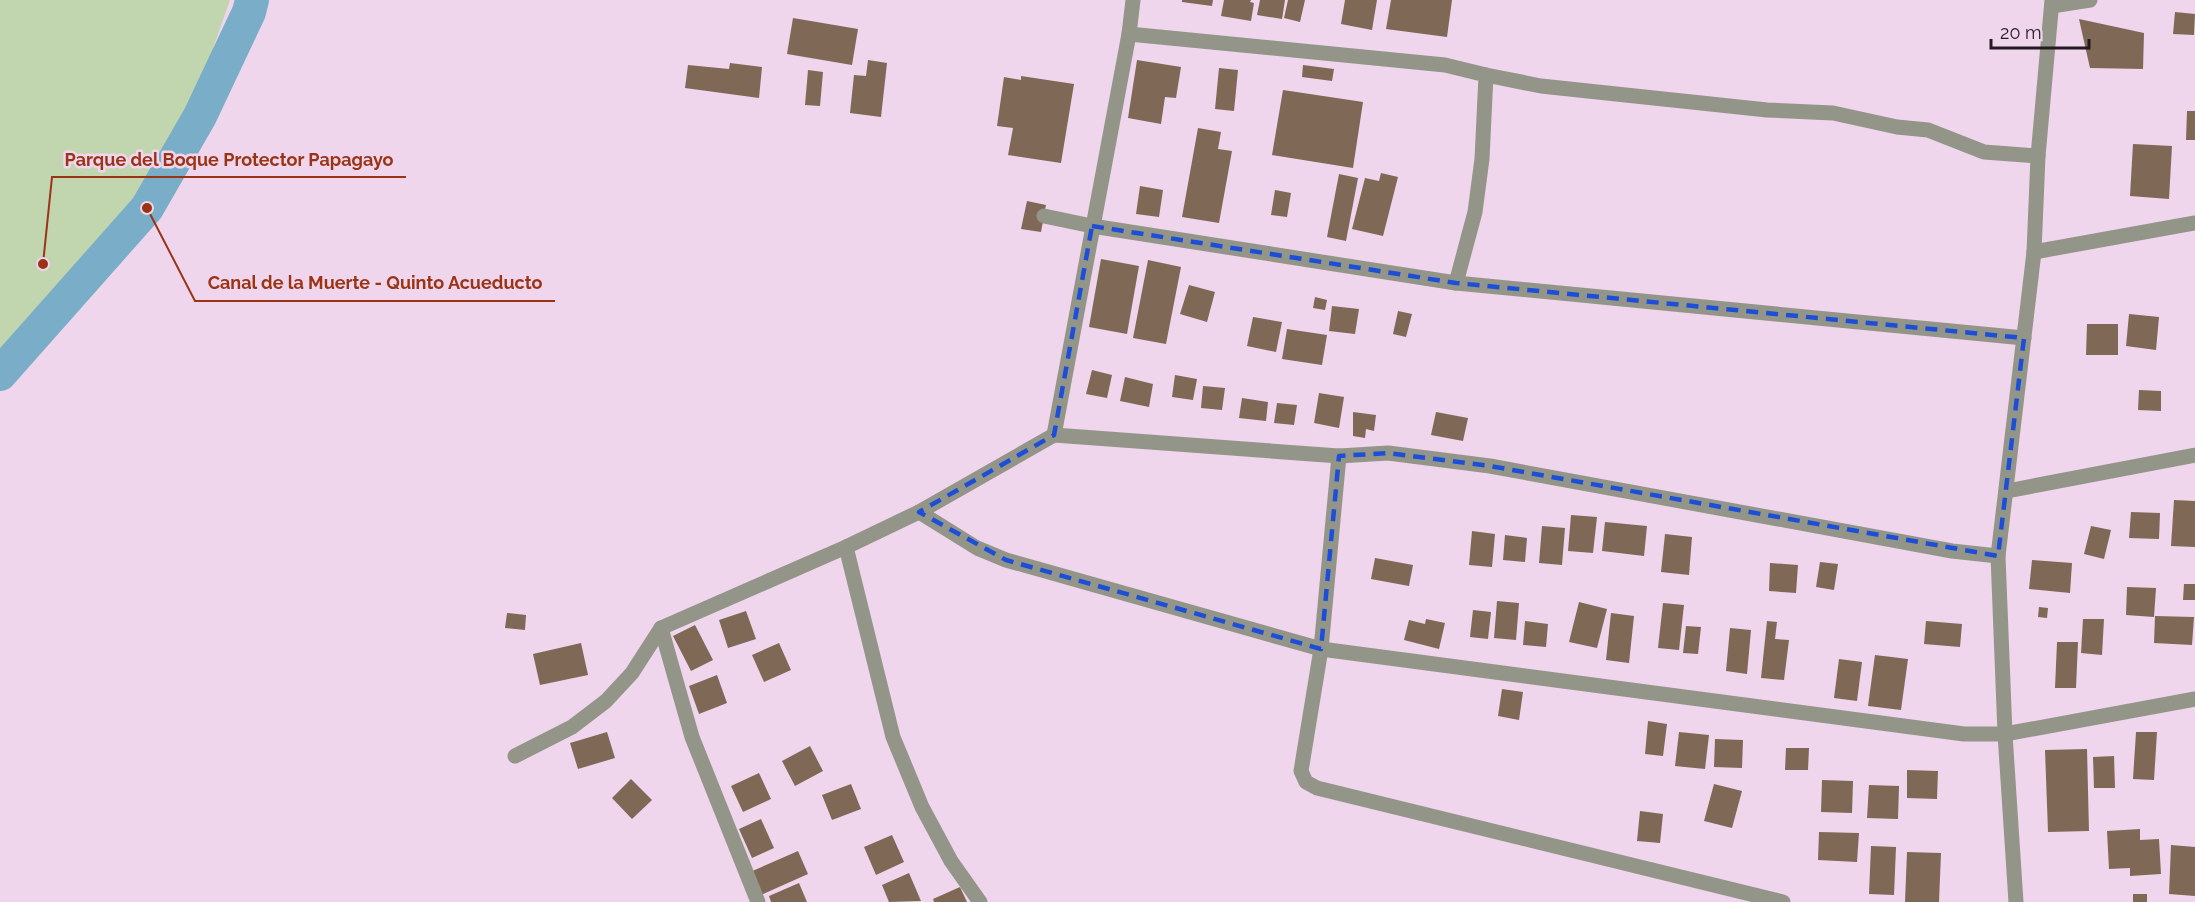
<svg xmlns="http://www.w3.org/2000/svg" width="2195" height="902" font-family="Raleway,sans-serif">
<style>
.green{fill:#c1d5af}
.lines{fill:none;stroke-linecap:round;stroke-linejoin:round}
.canal{stroke:#7aadc7;stroke-width:34}
.building{fill:#7f6855}
.minor{stroke:#949589;stroke-width:15}
.marked{fill:none;stroke:#1d4ed8;stroke-width:4.5;stroke-dasharray:12 8;stroke-linejoin:round}
.leader{fill:none;stroke:#9b3414;stroke-width:2}
.callout-dot{fill:#9b3414;stroke:#efd6ed;stroke-width:2}
.callout-label{font-size:18px;text-anchor:middle;font-weight:bold;fill:#9b3414;stroke:#efd6ed;stroke-width:5;stroke-linejoin:round;paint-order:stroke}
</style>
<rect width="100%" height="100%" fill="#efd6ed"/>
<!-- green -->
<path class="green" d="M0,0H230L172,165L0,364Z"/>
<g class="lines">
<!-- canal -->
<path class="canal" d="M0,374L147,208L200,116L249,12L252,0"/>
</g>
<!-- building -->
<g class="building">
<path d="M1182,0H1213L1212,6L1182,2Z"/>
<path d="M1224,0H1251L1250,2L1254,3L1251,21L1221,16Z"/>
<path d="M1260,0H1285L1282,19L1257,15Z"/>
<path d="M1288,0H1305L1300,22L1284,18Z"/>
<path d="M1345,0H1377L1372,30L1341,24Z"/>
<path d="M1391,0H1452L1447,37L1386,29Z"/>
<path d="M2175,12L2195,14L2194,35L2173,34Z"/>
<path d="M793,18L858,29L852,65L787,54Z"/>
<path d="M2079,19L2144,33L2143,69L2090,68Z"/>
<path d="M868,60L887,63L881,117L850,113L854,75L866,76Z"/>
<path d="M1137,60L1181,67L1176,98L1165,97L1161,124L1128,118Z"/>
<path d="M730,63L762,67L759,98L685,88L688,65L729,69Z"/>
<path d="M1303,65L1334,69L1332,81L1302,77Z"/>
<path d="M1219,68L1238,70L1234,111L1215,109Z"/>
<path d="M808,70L823,72L820,106L805,105Z"/>
<path d="M1021,76L1074,84L1061,163L1008,155L1013,128L997,126L1004,77L1021,80Z"/>
<path d="M1283,90L1363,102L1353,168L1272,155Z"/>
<path d="M2187,111H2195V140H2186Z"/>
<path d="M1198,128L1221,132L1218,149L1232,151L1219,223L1182,217Z"/>
<path d="M2133,144L2172,146L2169,199L2130,196Z"/>
<path d="M1381,173L1398,177L1383,236L1352,229L1365,178L1379,181Z"/>
<path d="M1339,174L1358,178L1346,241L1327,237Z"/>
<path d="M1140,186L1163,190L1159,217L1136,214Z"/>
<path d="M1275,190L1291,193L1287,217L1271,215Z"/>
<path d="M1027,201L1046,205L1041,232L1021,229Z"/>
<path d="M1101,259L1139,266L1127,334L1089,327Z"/>
<path d="M1148,260L1181,267L1166,344L1133,338Z"/>
<path d="M1189,285L1215,292L1207,322L1180,314Z"/>
<path d="M1315,297L1327,300L1325,310L1313,308Z"/>
<path d="M1332,306L1359,309L1355,334L1329,331Z"/>
<path d="M1398,311L1412,314L1406,337L1393,334Z"/>
<path d="M2129,314L2159,317L2156,350L2126,346Z"/>
<path d="M1253,317L1282,322L1276,352L1247,346Z"/>
<path d="M2087,324H2118V355H2086Z"/>
<path d="M1287,329L1327,335L1322,365L1282,359Z"/>
<path d="M1092,370L1112,375L1107,398L1086,394Z"/>
<path d="M1175,375L1197,379L1193,400L1172,397Z"/>
<path d="M1125,377L1153,384L1149,407L1120,401Z"/>
<path d="M1203,386L1225,388L1222,410L1201,408Z"/>
<path d="M2139,390L2161,391V411L2138,410Z"/>
<path d="M1319,393L1344,397L1339,428L1314,423Z"/>
<path d="M1242,398L1268,402L1266,421L1239,418Z"/>
<path d="M1277,403L1297,405L1294,425L1274,423Z"/>
<path d="M1353,412L1376,415L1374,431L1366,429L1365,438L1353,436Z"/>
<path d="M1436,412L1468,418L1463,441L1431,435Z"/>
<path d="M2174,500L2195,501V547L2171,546Z"/>
<path d="M2131,512L2160,513L2159,539L2129,538Z"/>
<path d="M1571,515L1597,517L1593,553L1568,551Z"/>
<path d="M1605,522L1647,526L1644,556L1602,551Z"/>
<path d="M1542,526L1565,528L1562,565L1539,563Z"/>
<path d="M2091,526L2111,530L2104,559L2084,554Z"/>
<path d="M1472,531L1495,534L1492,567L1469,565Z"/>
<path d="M1665,534L1692,537L1689,575L1661,572Z"/>
<path d="M1505,535L1527,538L1525,562L1503,560Z"/>
<path d="M1375,558L1413,565L1409,586L1371,579Z"/>
<path d="M2032,560L2072,563L2070,593L2029,589Z"/>
<path d="M1820,562L1838,564L1834,590L1816,587Z"/>
<path d="M1770,563L1798,565L1796,593L1769,591Z"/>
<path d="M2184,584H2195V600H2183Z"/>
<path d="M2127,587L2156,588L2154,617L2126,615Z"/>
<path d="M1497,601L1519,603L1516,640L1494,638Z"/>
<path d="M1579,602L1607,609L1597,648L1569,642Z"/>
<path d="M1663,603L1684,605L1679,650L1658,648Z"/>
<path d="M2039,607L2048,608L2047,618L2038,617Z"/>
<path d="M1473,610L1491,612L1488,639L1470,637Z"/>
<path d="M746,611L756,639L728,648L719,620Z"/>
<path d="M507,613L526,615L525,630L505,628Z"/>
<path d="M1611,613L1634,616L1629,663L1606,660Z"/>
<path d="M2155,616L2194,617L2192,645L2154,643Z"/>
<path d="M1426,619L1445,623L1439,649L1404,640L1409,620L1425,624Z"/>
<path d="M2083,619H2104L2102,655L2081,653Z"/>
<path d="M1525,621L1548,624L1546,647L1523,645Z"/>
<path d="M1767,621L1777,622L1775,639L1789,640L1784,680L1761,678Z"/>
<path d="M1926,621L1962,624L1960,647L1924,644Z"/>
<path d="M695,625L713,660L691,671L673,636Z"/>
<path d="M1686,626L1701,627L1698,654L1683,653Z"/>
<path d="M1730,628L1751,630L1747,674L1726,671Z"/>
<path d="M2057,642H2078L2076,688H2055Z"/>
<path d="M581,643L588,675L540,685L533,654Z"/>
<path d="M779,643L791,670L764,682L752,655Z"/>
<path d="M1875,655L1908,659L1901,710L1868,706Z"/>
<path d="M1839,659L1862,662L1857,701L1834,698Z"/>
<path d="M717,675L727,703L699,714L689,686Z"/>
<path d="M1502,689L1523,692L1519,720L1498,716Z"/>
<path d="M1648,721L1667,724L1663,756L1645,754Z"/>
<path d="M607,732L615,758L578,769L570,743Z"/>
<path d="M1679,732L1709,735L1705,769L1675,766Z"/>
<path d="M2136,732H2157L2154,780L2133,779Z"/>
<path d="M1715,739L1743,740L1742,768L1714,767Z"/>
<path d="M810,746L823,771L795,786L782,761Z"/>
<path d="M1786,748H1809L1808,770H1785Z"/>
<path d="M2087,749L2089,831L2048,832L2045,750Z"/>
<path d="M2114,756L2115,788H2094L2093,757Z"/>
<path d="M1907,770L1938,771L1937,799L1907,798Z"/>
<path d="M759,773L771,799L743,812L731,786Z"/>
<path d="M631,779L652,800L632,819L612,798Z"/>
<path d="M1822,780L1853,781L1852,813L1821,812Z"/>
<path d="M851,784L861,809L832,820L822,795Z"/>
<path d="M1714,784L1742,791L1732,828L1704,821Z"/>
<path d="M1869,785L1899,786L1898,819L1867,818Z"/>
<path d="M1640,811L1663,814L1660,843L1637,841Z"/>
<path d="M761,819L774,848L752,858L739,829Z"/>
<path d="M2140,829V840L2159,839L2161,874L2130,876V868L2109,869L2107,831Z"/>
<path d="M1819,832L1859,833L1857,862L1818,860Z"/>
<path d="M892,835L904,862L876,875L864,847Z"/>
<path d="M2171,845L2195,847V896L2169,894Z"/>
<path d="M1871,846L1896,847L1894,895L1869,894Z"/>
<path d="M798,851L808,874L761,895L750,872Z"/>
<path d="M1907,852L1941,853L1939,902H1905Z"/>
<path d="M909,873L921,901L889,902L882,885Z"/>
<path d="M799,883L807,902H771L769,896Z"/>
<path d="M960,887L967,902H934L933,899Z"/>
<rect x="2133" y="894" width="14" height="8"/>
</g>
<g class="lines">
<!-- minor -->
<g class="minor">
<path d="M2052,6L2090,0"/>
<path d="M1129,34L1445,65L1486,75L1482,159L1475,212L1456,283"/>
<path d="M1486,75L1541,86L1767,110L1833,113L1897,127L1928,130L1984,152L2038,156"/>
<path d="M1044,216L1092,226L1456,283L2024,338"/>
<path d="M2034,252L2195,223"/>
<path d="M1054,435L1129,34L1133,0"/>
<path d="M1339,456L1321,649L1301,771L1306,782L1317,788L1783,902"/>
<path d="M2007,491L2195,455"/>
<path d="M919,512L977,548L1006,560L1321,649L1964,734H2005L2195,699"/>
<path d="M846,547L893,737L922,807L951,861L980,902"/>
<path d="M661,628L692,737L758,902"/>
<path d="M515,756L572,727L606,701L632,673L661,628L846,547L919,512L1054,435L1339,456L1388,453L1490,466L1952,551L1998,556"/>
<path d="M2016,902L2005,734L1998,556L2034,252L2038,156L2052,0"/>
</g>
</g>
<!-- marked area -->
<path class="marked" d="M1092,226L1456,283L2024,338L1998,556L1490,466L1388,453L1339,456L1321,649L1006,560L919,512L1054,435Z"/>
<!-- callouts -->
<path class="leader" d="M43 264L52 177H406M147 208L195 301H555"/>
<g class="callout-dot">
<circle cx="43" cy="264" r="6"/>
<circle cx="147" cy="208" r="6"/>
</g>
<g class="callout-label">
<text x="229" y="166">Parque del Boque Protector Papagayo</text>
<text x="375" y="289">Canal de la Muerte - Quinto Acueducto</text>
</g>
<!-- scale -->
<path d="M1991 39v9h98v-9" fill="none" stroke="#231a22" stroke-width="3"/>
<text x="2000" y="39" font-size="18" fill="#231a22" stroke="#efd6ed" stroke-width="4.5" paint-order="stroke">20 m</text>
</svg>
